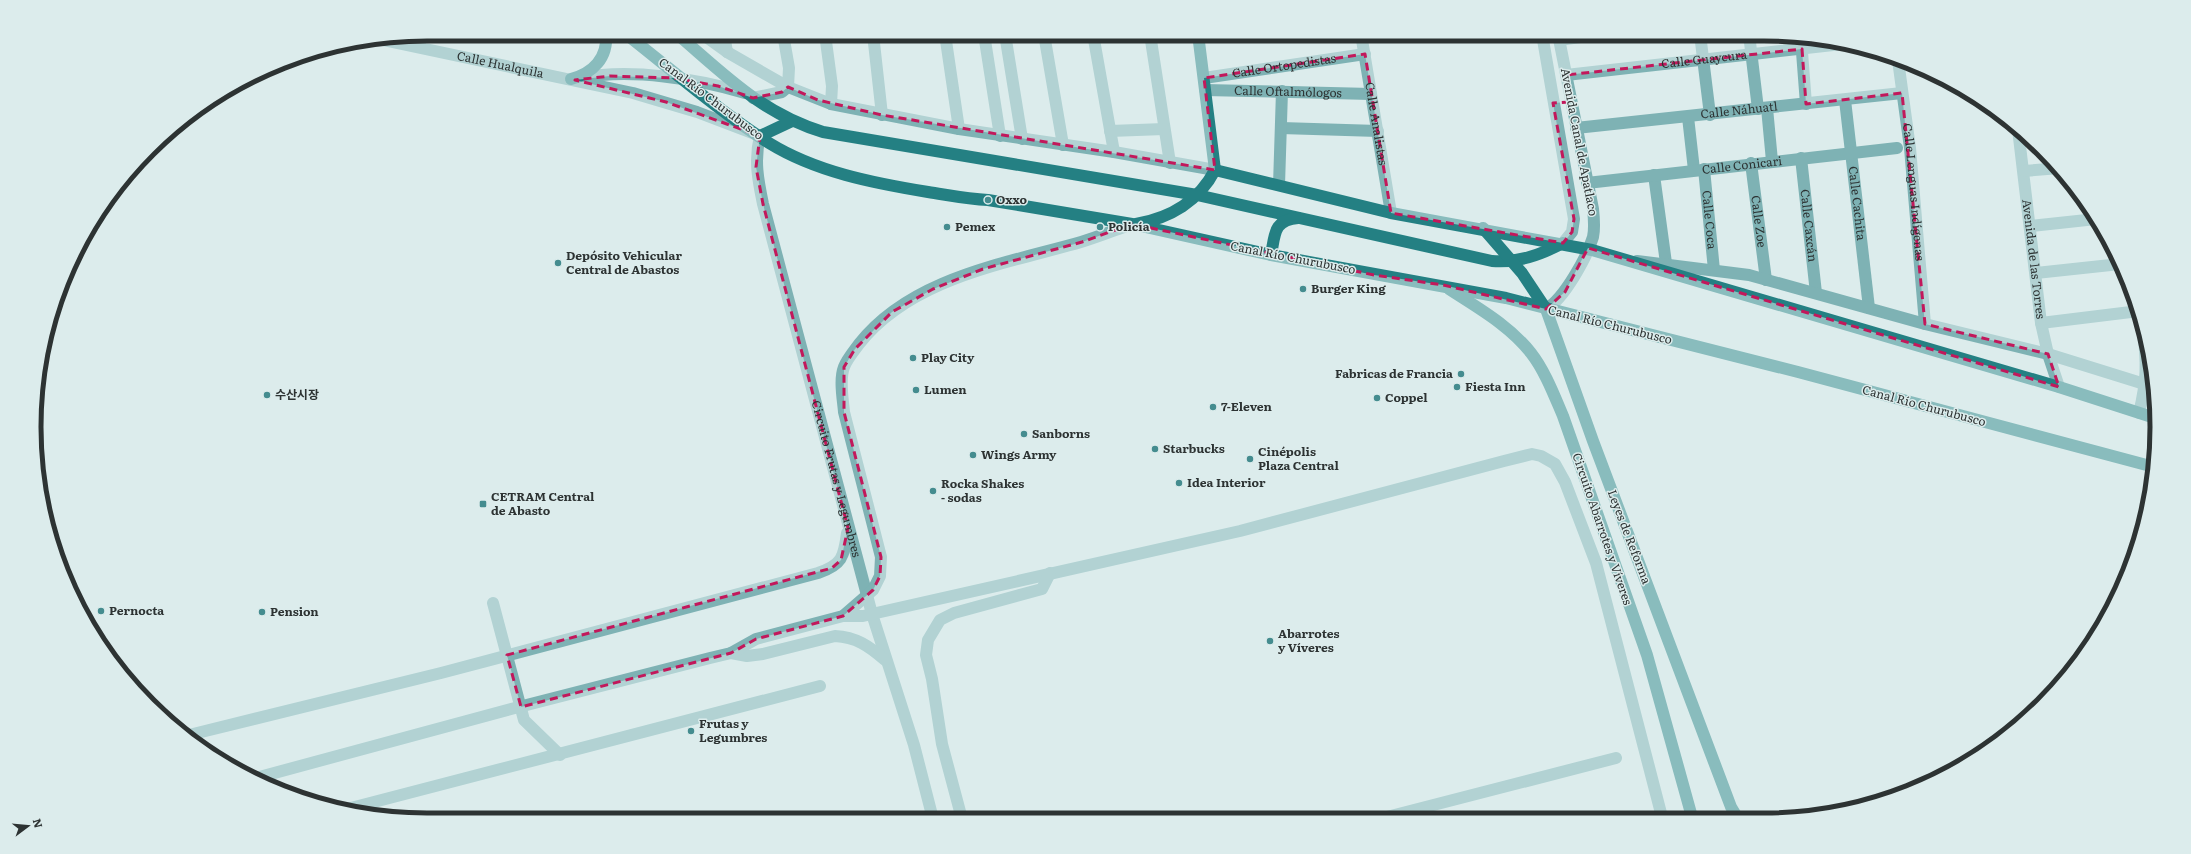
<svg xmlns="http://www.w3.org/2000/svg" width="2191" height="854" font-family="Literata,'Noto Sans KR',serif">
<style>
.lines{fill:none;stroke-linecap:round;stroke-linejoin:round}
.minor{stroke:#7eb2b4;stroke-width:12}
.major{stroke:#248083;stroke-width:12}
.marked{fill:none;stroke:#c2185b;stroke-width:3;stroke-dasharray:8 5;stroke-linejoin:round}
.poi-dot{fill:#448c8f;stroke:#dcecec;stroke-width:1.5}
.labels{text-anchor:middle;stroke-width:3;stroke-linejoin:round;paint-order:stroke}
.street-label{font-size:12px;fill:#2d3333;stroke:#dcecec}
.poi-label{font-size:12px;font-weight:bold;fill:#2d3333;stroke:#dcecec;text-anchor:start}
.rim{fill:none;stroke:#2d3333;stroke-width:5}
</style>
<rect width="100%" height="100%" fill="#dcecec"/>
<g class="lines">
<!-- minor -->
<g class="minor">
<path d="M702,34L727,52L788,87L831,104L959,129L1114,152L1215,170"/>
<path d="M724,34L727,52"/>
<path d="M825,34L832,86L831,104"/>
<path d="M873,34L882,115"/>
<path d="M945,34L959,129"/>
<path d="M984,34L1000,136"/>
<path d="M1005,34L1022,139"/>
<path d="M1044,34L1063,145"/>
<path d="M1093,34L1114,152"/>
<path d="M1150,34L1170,163"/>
<path id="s1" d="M1361,34L1391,213"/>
<path d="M1542,34L1574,219L1572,232L1563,243"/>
<path d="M1700,34L1710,115"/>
<path d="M1749,34L1758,109"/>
<path id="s2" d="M378,39L633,93L697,112L760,136C754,160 758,180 763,204L872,614L914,745L933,819"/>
<path d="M1801,39L1806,104"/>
<path d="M1559,40L1601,34"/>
<path id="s3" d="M1898,60L1910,148L1925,324"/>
<path id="s4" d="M1566,75L1842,44"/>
<path d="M582,78C629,68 699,79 745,93"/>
<path id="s5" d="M1204,78L1365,54"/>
<path id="s6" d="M1205,90L1371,94"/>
<path d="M753,98L782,92L788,87L789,68L783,34"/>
<path id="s7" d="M1845,100L1869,308"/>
<path d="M1767,108L1772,161"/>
<path d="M1688,117L1694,170"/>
<path d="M1281,128L1378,131"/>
<path id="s8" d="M1576,128L1902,93"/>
<path id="s9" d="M2018,129L2041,323L2048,354L2059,387"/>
<path d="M1110,131L1164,129"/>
<path id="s10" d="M1801,158L1816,293"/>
<path id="s11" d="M1751,163L1766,280"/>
<path id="s12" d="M1704,169L1714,270"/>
<path d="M2024,171L2060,168"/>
<path d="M1654,175L1666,263"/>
<path id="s13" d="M1587,183L1897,148"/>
<path d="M1279,185L1282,91"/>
<path d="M2031,226L2096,219"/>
<path d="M1637,261L1749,275L1925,324L2048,354L2154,387"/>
<path d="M2036,273L2120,264"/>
<path d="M1546,309C1564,299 1587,257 1593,237C1595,228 1594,218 1593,209L1558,34"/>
<path d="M2041,323L2139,311"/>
<path d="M2139,413C2147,381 2147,363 2143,330"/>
<path d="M493,603L524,720L560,755"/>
<path d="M843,616H863L1240,531L1504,461L1532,454L1541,456L1555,464L1565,482L1596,563L1662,817"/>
<path d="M731,653L747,656L763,654L835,636C856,637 869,646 885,660"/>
<path d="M185,736L441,673L818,573C842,565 844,557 847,533"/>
<path d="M252,779L511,709L710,658L731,653L756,639L843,616L873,590L880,576L881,557L844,412C843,399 839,380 844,367C847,359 854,351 859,344C911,278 1004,264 1081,242C1098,237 1115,230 1132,224"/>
<path d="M347,809L820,686"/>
<path d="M1383,818L1616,758"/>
<path d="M962,819L942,744L932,679L926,655L928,640L940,620L954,613L1042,589L1050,573"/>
</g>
<!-- major -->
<g class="major">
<path d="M626,34C673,71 719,111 769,143C816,172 873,183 928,192C948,195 967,199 988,200L1132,224L1271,255L1506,298L1798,372L2154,467"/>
<path d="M677,34C725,75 761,113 823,132L1197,195L1492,261C1518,263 1540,255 1563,243"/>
<path d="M571,79C593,73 608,58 606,34"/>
<path d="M760,136L792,121"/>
<path d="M1215,170L1391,213L1592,250L2059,387L2155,418"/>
<path d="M1136,224C1170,218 1199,201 1215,170L1198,34"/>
<path d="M1483,228L1522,273L1546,309L1593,441L1731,807L1737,817"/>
<path d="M1271,255C1275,235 1273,220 1298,218"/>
<path d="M1449,289C1478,308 1509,325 1531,353C1545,371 1554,395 1563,416L1647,655L1692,817"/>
</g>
</g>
<!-- marked area -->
<path d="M0 0H2191V854H0ZM1802,49L1806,104L1902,93L1925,324L2048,354L2059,387L1588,248L1565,292L1546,309L1443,285L1374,275L1132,224L1082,242L983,269L933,289L892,312L855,349L844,367V412L881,557L880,576L873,590L843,616L756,639L731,653L521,707L507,655L832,568L841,560L848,528L763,204L756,167L760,136L666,102L575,80L610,76L674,78L718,86L753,98L782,92L788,87L818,100L882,115L1215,170L1204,78L1365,54L1391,213L1563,243L1572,232L1574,219L1553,103L1571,102L1566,75Z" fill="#dcecec" fill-opacity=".55" fill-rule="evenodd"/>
<path class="marked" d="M1802,49L1806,104L1902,93L1925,324L2048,354L2059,387L1588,248L1565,292L1546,309L1443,285L1374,275L1132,224L1082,242L983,269L933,289L892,312L855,349L844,367V412L881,557L880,576L873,590L843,616L756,639L731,653L521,707L507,655L832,568L841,560L848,528L763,204L756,167L760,136L666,102L575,80L610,76L674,78L718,86L753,98L782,92L788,87L818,100L882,115L1215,170L1204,78L1365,54L1391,213L1563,243L1572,232L1574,219L1553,103L1571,102L1566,75Z"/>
<!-- markers -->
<g class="poi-dot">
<circle cx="988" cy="200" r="4"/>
<circle cx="947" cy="227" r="4"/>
<circle cx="1100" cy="227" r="4"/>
<circle cx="558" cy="263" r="4"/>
<circle cx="1303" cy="289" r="4"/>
<circle cx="913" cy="358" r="4"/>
<circle cx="1461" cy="374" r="4"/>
<circle cx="1457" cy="387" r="4"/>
<circle cx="916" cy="390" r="4"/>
<circle cx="267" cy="395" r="4"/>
<circle cx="1377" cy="398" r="4"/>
<circle cx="1213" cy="407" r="4"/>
<circle cx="1024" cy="434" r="4"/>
<circle cx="1155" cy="449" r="4"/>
<circle cx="973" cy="455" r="4"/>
<circle cx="1250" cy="459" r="4"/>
<circle cx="1179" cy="483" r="4"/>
<circle cx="933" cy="491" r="4"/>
<rect x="479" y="500" width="8" height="8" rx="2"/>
<circle cx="101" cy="611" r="4"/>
<circle cx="262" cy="612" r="4"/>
<circle cx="1270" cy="641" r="4"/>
<circle cx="691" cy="731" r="4"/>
</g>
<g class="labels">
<!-- street labels -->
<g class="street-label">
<text dy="4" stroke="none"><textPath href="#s4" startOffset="139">Calle Guaycura</textPath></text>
<text dy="4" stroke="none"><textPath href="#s2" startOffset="125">Calle Hualquila</textPath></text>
<text dy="4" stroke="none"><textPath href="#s5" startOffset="81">Calle Ortopedistas</textPath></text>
<text dy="4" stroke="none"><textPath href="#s6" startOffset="83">Calle Oftalmólogos</textPath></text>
<text transform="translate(711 99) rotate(37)" y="4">Canal Río Churubusco</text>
<text dy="4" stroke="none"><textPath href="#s8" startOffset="164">Calle Náhuatl</textPath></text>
<text dy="4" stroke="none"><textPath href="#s1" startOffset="91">Calle Analistas</textPath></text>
<text transform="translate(1579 142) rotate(79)" y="4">Avenida Canal de Apatlaco</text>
<text dy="4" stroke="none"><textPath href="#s13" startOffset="156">Calle Conicari</textPath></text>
<text dy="4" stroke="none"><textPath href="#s3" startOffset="133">Calle Lenguas Indígenas</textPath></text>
<text dy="4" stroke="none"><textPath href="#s7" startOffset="104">Calle Cachita</textPath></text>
<text dy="4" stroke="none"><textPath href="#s12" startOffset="51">Calle Coca</textPath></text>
<text dy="4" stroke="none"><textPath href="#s11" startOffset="59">Calle Zoe</textPath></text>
<text dy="4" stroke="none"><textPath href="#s10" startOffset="68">Calle Caxcán</textPath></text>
<text transform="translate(1293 258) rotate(11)" y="4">Canal Río Churubusco</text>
<text dy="4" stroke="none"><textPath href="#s9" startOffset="131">Avenida de las Torres</textPath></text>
<text transform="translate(1610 325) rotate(14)" y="4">Canal Río Churubusco</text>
<text transform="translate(1924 406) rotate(15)" y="4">Canal Río Churubusco</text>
<text dy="4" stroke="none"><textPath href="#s2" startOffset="748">Circuito Frutas y Legumbres</textPath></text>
<text transform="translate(1602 529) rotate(71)" y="4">Circuito Abarrotes y Víveres</text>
<text transform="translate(1629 537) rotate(69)" y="4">Leyes de Reforma</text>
</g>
<!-- poi labels -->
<g class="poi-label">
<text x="996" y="204">Oxxo</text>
<text x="955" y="231">Pemex</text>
<text x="1108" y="231">Policía</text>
<text x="566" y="260">Depósito Vehicular<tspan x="566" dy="14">Central de Abastos</tspan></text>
<text x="1311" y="293">Burger King</text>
<text x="921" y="362">Play City</text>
<text x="1453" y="378" text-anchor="end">Fabricas de Francia</text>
<text x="1465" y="391">Fiesta Inn</text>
<text x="924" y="394">Lumen</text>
<text x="275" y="399">수산시장</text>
<text x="1385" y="402">Coppel</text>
<text x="1221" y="411">7-Eleven</text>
<text x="1032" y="438">Sanborns</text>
<text x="1163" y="453">Starbucks</text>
<text x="1258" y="456">Cinépolis<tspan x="1258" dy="14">Plaza Central</tspan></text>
<text x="981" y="459">Wings Army</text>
<text x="1187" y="487">Idea Interior</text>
<text x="941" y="488">Rocka Shakes<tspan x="941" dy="14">- sodas</tspan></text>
<text x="491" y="501">CETRAM Central<tspan x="491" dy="14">de Abasto</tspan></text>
<text x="109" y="615">Pernocta</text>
<text x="270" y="616">Pension</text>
<text x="1278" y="638">Abarrotes<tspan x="1278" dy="14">y Víveres</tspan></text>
<text x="699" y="728">Frutas y<tspan x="699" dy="14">Legumbres</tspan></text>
</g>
</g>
<!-- crop -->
<path d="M0 0H2191V854H0ZM427 41H1764A386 386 0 0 1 2150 427V427A386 386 0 0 1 1764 813H427A386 386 0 0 1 41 427V427A386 386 0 0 1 427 41Z" fill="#dcecec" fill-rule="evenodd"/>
<path class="rim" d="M427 41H1764A386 386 0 0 1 2150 427V427A386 386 0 0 1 1764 813H427A386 386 0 0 1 41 427V427A386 386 0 0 1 427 41Z"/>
<!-- north arrow -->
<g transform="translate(28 826) rotate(74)" stroke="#dcecec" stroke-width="3" paint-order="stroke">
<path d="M0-3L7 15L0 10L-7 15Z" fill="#2d3333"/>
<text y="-6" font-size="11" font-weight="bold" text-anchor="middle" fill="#2d3333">N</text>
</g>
</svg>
